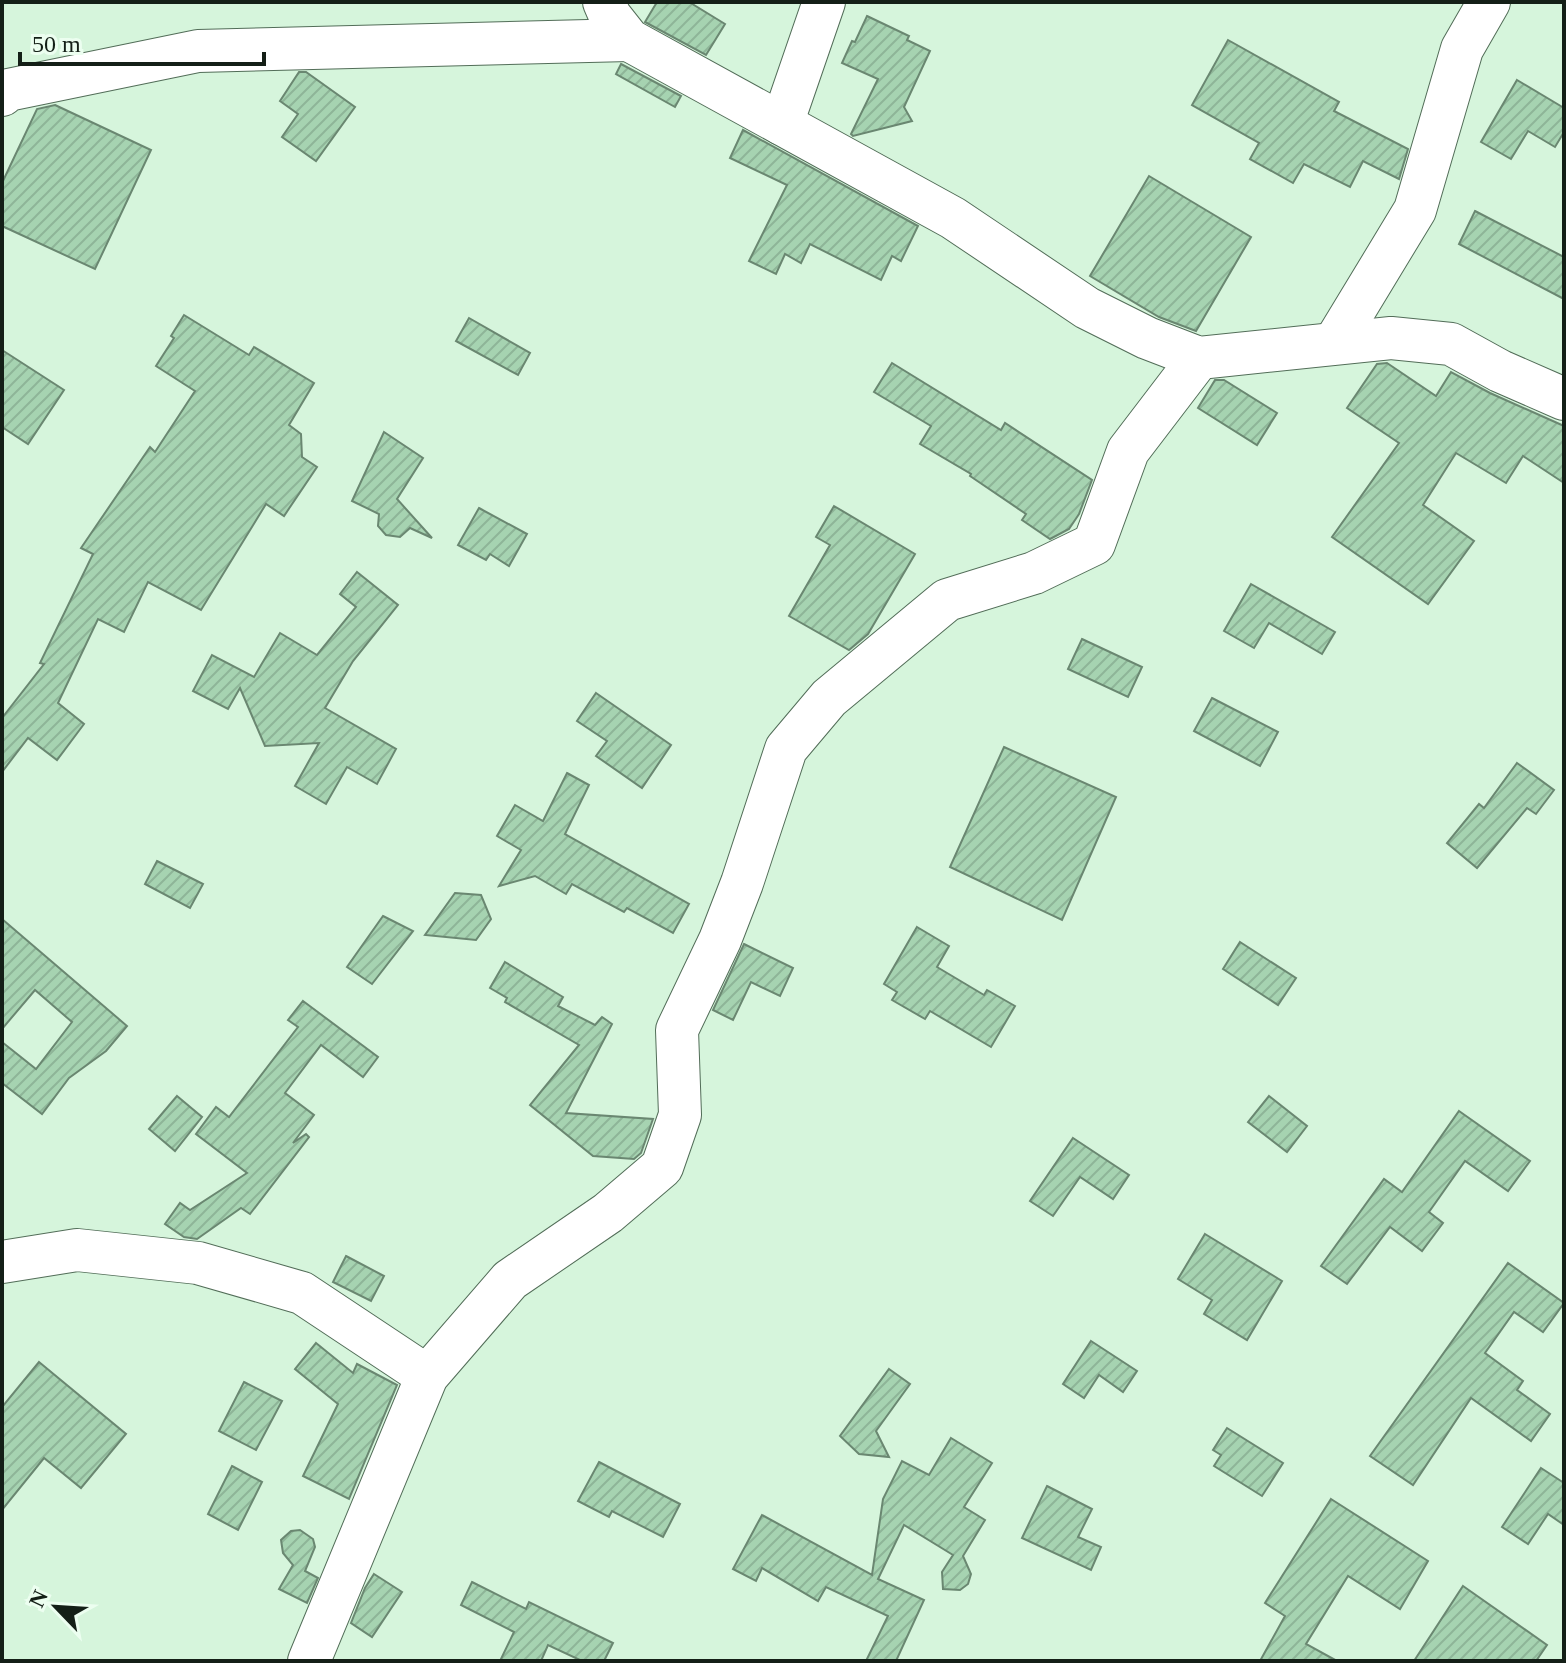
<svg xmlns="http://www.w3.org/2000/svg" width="1566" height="1663" font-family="Georgia,serif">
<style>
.building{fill:url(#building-hatch);stroke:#6a8771;stroke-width:2}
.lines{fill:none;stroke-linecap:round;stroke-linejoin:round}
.minor-casing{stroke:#526d58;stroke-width:44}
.minor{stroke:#fff;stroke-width:42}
</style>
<defs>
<pattern id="building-hatch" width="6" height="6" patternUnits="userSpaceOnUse" patternTransform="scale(2)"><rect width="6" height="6" fill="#a6d3b1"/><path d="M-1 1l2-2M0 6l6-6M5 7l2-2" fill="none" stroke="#8eb598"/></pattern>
</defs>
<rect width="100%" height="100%" fill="#d6f5dc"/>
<!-- building -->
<g class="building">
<path d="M657,2H689L725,24L706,55L645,22Z"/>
<path d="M867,16L909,36L907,40L930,51L904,107L912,121L853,136L851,134L878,79L842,63L852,41L855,42Z"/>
<path d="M1228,40L1339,102L1334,111L1408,149L1399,179L1363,161L1350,187L1304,164L1293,183L1250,159L1259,143L1192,105Z"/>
<path d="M621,64L681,96L675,107L616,74Z"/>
<path d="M299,72H306L355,107L316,161L282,137L298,114L280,101Z"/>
<path d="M1517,80L1564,108V132L1555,147L1528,131L1511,159L1481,142Z"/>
<path d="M55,105L151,150L95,269L2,226V183L37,109Z"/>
<path d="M743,130L918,226L901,261L892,256L881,280L810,244L801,263L785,254L776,274L749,261L787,185L730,158Z"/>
<path d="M1149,176L1251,237L1196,331L1159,317L1090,276Z"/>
<path d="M1475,211L1564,257V299L1459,244Z"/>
<path d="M184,315L249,355L254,347L314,383L289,425L301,434L302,457L317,467L284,516L266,504L201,610L148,582L124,632L98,619L58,703L84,724L57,760L28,738L2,772V718L44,664L40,663L93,554L81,548L150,447L155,452L195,391L156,366L174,338L171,336Z"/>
<path d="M469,318L530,353L518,375L456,341Z"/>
<path d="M2,350L64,390L28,444L2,427Z"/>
<path d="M892,363L1001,430L1005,423L1092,480L1079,514L1069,529L1050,539L1022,520L1026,514L970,476L971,474L920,444L931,426L874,392Z"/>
<path d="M1387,363L1436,396L1451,372L1490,393L1564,426V483L1523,456L1506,483L1456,453L1423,505L1474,541L1428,604L1332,537L1399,443L1347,408L1377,364Z"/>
<path d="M1215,380H1224L1277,413L1257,445L1198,408Z"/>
<path d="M384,432L423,458L397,499L432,538L410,528L400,537L386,535L378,526L379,514L352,501Z"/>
<path d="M834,506L915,554L868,634L849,650L789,616L830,545L816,537Z"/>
<path d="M479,508L527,534L509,566L490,554L486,560L458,545Z"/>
<path d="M357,572L398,605L353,661L325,708L396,749L377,784L347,767L326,804L295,786L319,743L265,746L240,688L228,709L193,691L212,655L254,677L280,633L317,655L356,607L340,594Z"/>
<path d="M1251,584L1335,632L1322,654L1269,623L1254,648L1224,631Z"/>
<path d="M1082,639L1142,667L1128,697L1068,669Z"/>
<path d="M596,693L671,745L642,788L596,756L607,741L577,721Z"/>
<path d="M1212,698L1278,732L1260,766L1194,731Z"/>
<path d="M1004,747L1116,797L1062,920L950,867Z"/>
<path d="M1517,763L1554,790L1536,814L1527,808L1477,868L1447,843L1479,804L1484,808Z"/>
<path d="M567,773L589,785L565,834L689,904L673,933L627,908L624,912L572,884L566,894L535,876L499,886L521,850L497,836L515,805L543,821Z"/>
<path d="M157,861L203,884L190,908L145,884Z"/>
<path d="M455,893L481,895L491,919L476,940L425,935Z"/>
<path d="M383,916L413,931L372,984L347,967Z"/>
<path d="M2,919L127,1026L106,1051L69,1078L42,1114L2,1083V1042L36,1069L72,1022L35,990L2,1029Z"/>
<path d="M917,927L949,946L937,967L984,995L987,990L1015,1006L991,1047L930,1011L925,1019L892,1000L897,992L884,984Z"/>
<path d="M1240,942L1296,978L1278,1005L1223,969Z"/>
<path d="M744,944L793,968L780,996L751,982L733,1020L713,1010Z"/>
<path d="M505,962L563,997L558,1006L595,1025L602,1017L612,1024L566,1113L653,1119L641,1153L634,1159L593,1156L530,1105L579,1045L505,1002L507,998L490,988Z"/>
<path d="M303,1001L378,1057L363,1077L321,1045L285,1093L314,1115L293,1143L306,1134L309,1137L250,1214L241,1208L197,1239L184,1237L165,1224L180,1203L190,1210L247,1173L196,1134L216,1107L229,1117L298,1027L288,1020Z"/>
<path d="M177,1096L202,1117L175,1151L149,1129Z"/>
<path d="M1269,1096L1307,1126L1287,1152L1248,1122Z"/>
<path d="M1459,1111L1530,1161L1508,1191L1465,1161L1429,1212L1443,1223L1422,1251L1390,1227L1347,1284L1321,1266L1384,1179L1402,1192Z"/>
<path d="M1073,1138L1129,1175L1113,1199L1080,1177L1053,1216L1030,1201Z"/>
<path d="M1205,1234L1282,1281L1247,1340L1204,1314L1212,1300L1178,1279Z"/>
<path d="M346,1256L384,1276L371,1301L333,1282Z"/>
<path d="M1508,1263L1564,1303L1543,1332L1514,1312L1485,1353L1523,1381L1517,1390L1550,1414L1531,1441L1471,1398L1413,1485L1370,1456Z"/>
<path d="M1091,1341L1137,1371L1123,1392L1099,1375L1084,1398L1063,1384Z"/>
<path d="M316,1343L353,1373L357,1364L397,1385L349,1499L303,1476L338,1404L295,1369Z"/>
<path d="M39,1362L126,1434L81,1488L44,1458L2,1510V1407Z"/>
<path d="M889,1369L910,1384L876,1431L889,1457L859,1454L840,1436Z"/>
<path d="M244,1382L282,1401L256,1450L219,1431Z"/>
<path d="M1227,1428L1283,1463L1262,1496L1214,1466L1221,1455L1213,1450Z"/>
<path d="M951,1438L992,1463L964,1507L985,1520L963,1556L971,1574L968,1584L960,1590L943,1589L942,1572L953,1555L904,1525L878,1579L924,1600L896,1661H866L888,1616L826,1587L818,1601L762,1568L756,1581L733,1569L762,1515L872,1575L883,1499L902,1461L929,1475Z"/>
<path d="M599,1462L680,1504L663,1537L612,1511L609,1517L578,1501Z"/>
<path d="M232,1466L262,1482L238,1530L208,1514Z"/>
<path d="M1541,1468L1564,1483V1525L1548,1514L1528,1544L1502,1527Z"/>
<path d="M1047,1486L1092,1509L1078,1537L1101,1547L1091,1570L1022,1538Z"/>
<path d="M1331,1499L1428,1561L1400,1609L1348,1576L1306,1644L1337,1661H1260L1285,1616L1265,1603Z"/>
<path d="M300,1530L313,1539L315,1547L305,1571L318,1578L307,1603L279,1589L293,1565L283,1553L281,1540L291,1531Z"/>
<path d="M374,1574L402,1592L372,1637L351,1623L365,1588Z"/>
<path d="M472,1582L526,1609L529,1602L613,1643L604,1661H582L548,1645L541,1661H500L514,1632L461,1605Z"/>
<path d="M1463,1586L1547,1645L1536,1661H1414Z"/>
</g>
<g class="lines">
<defs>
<g id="minor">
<path d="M604,2L610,16L629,40L953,218L1087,308L1147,338L1199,358L1391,338L1451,344L1500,371L1564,399"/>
<path d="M2,95L8,90L198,51L629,40"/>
<path d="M782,124L824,2"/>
<path d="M1335,342L1415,210L1462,49L1489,2"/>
<path d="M2,1262L77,1250L198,1263L302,1293L427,1376"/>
<path d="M309,1661L427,1376L510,1280L608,1213L662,1167L680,1115L677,1030L720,940L742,883L786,749L829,698L947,600L1034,573L1094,544L1128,451L1199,358"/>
</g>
</defs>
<!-- minor casing -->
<use href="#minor" class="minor-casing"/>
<!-- minor -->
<use href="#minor" class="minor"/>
</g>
<!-- border -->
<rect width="1566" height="1663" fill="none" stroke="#141f17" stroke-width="8"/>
<!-- north arrow -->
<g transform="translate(56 1607) rotate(295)" stroke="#ecfef0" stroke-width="6" paint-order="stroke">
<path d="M0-6L14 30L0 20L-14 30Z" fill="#141f17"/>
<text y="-12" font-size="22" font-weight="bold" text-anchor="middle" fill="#141f17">N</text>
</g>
<!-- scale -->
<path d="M20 52v12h244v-12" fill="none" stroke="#141f17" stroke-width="4"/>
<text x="32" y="52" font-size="24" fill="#141f17" stroke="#ecfef0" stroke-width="6" paint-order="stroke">50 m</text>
</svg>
